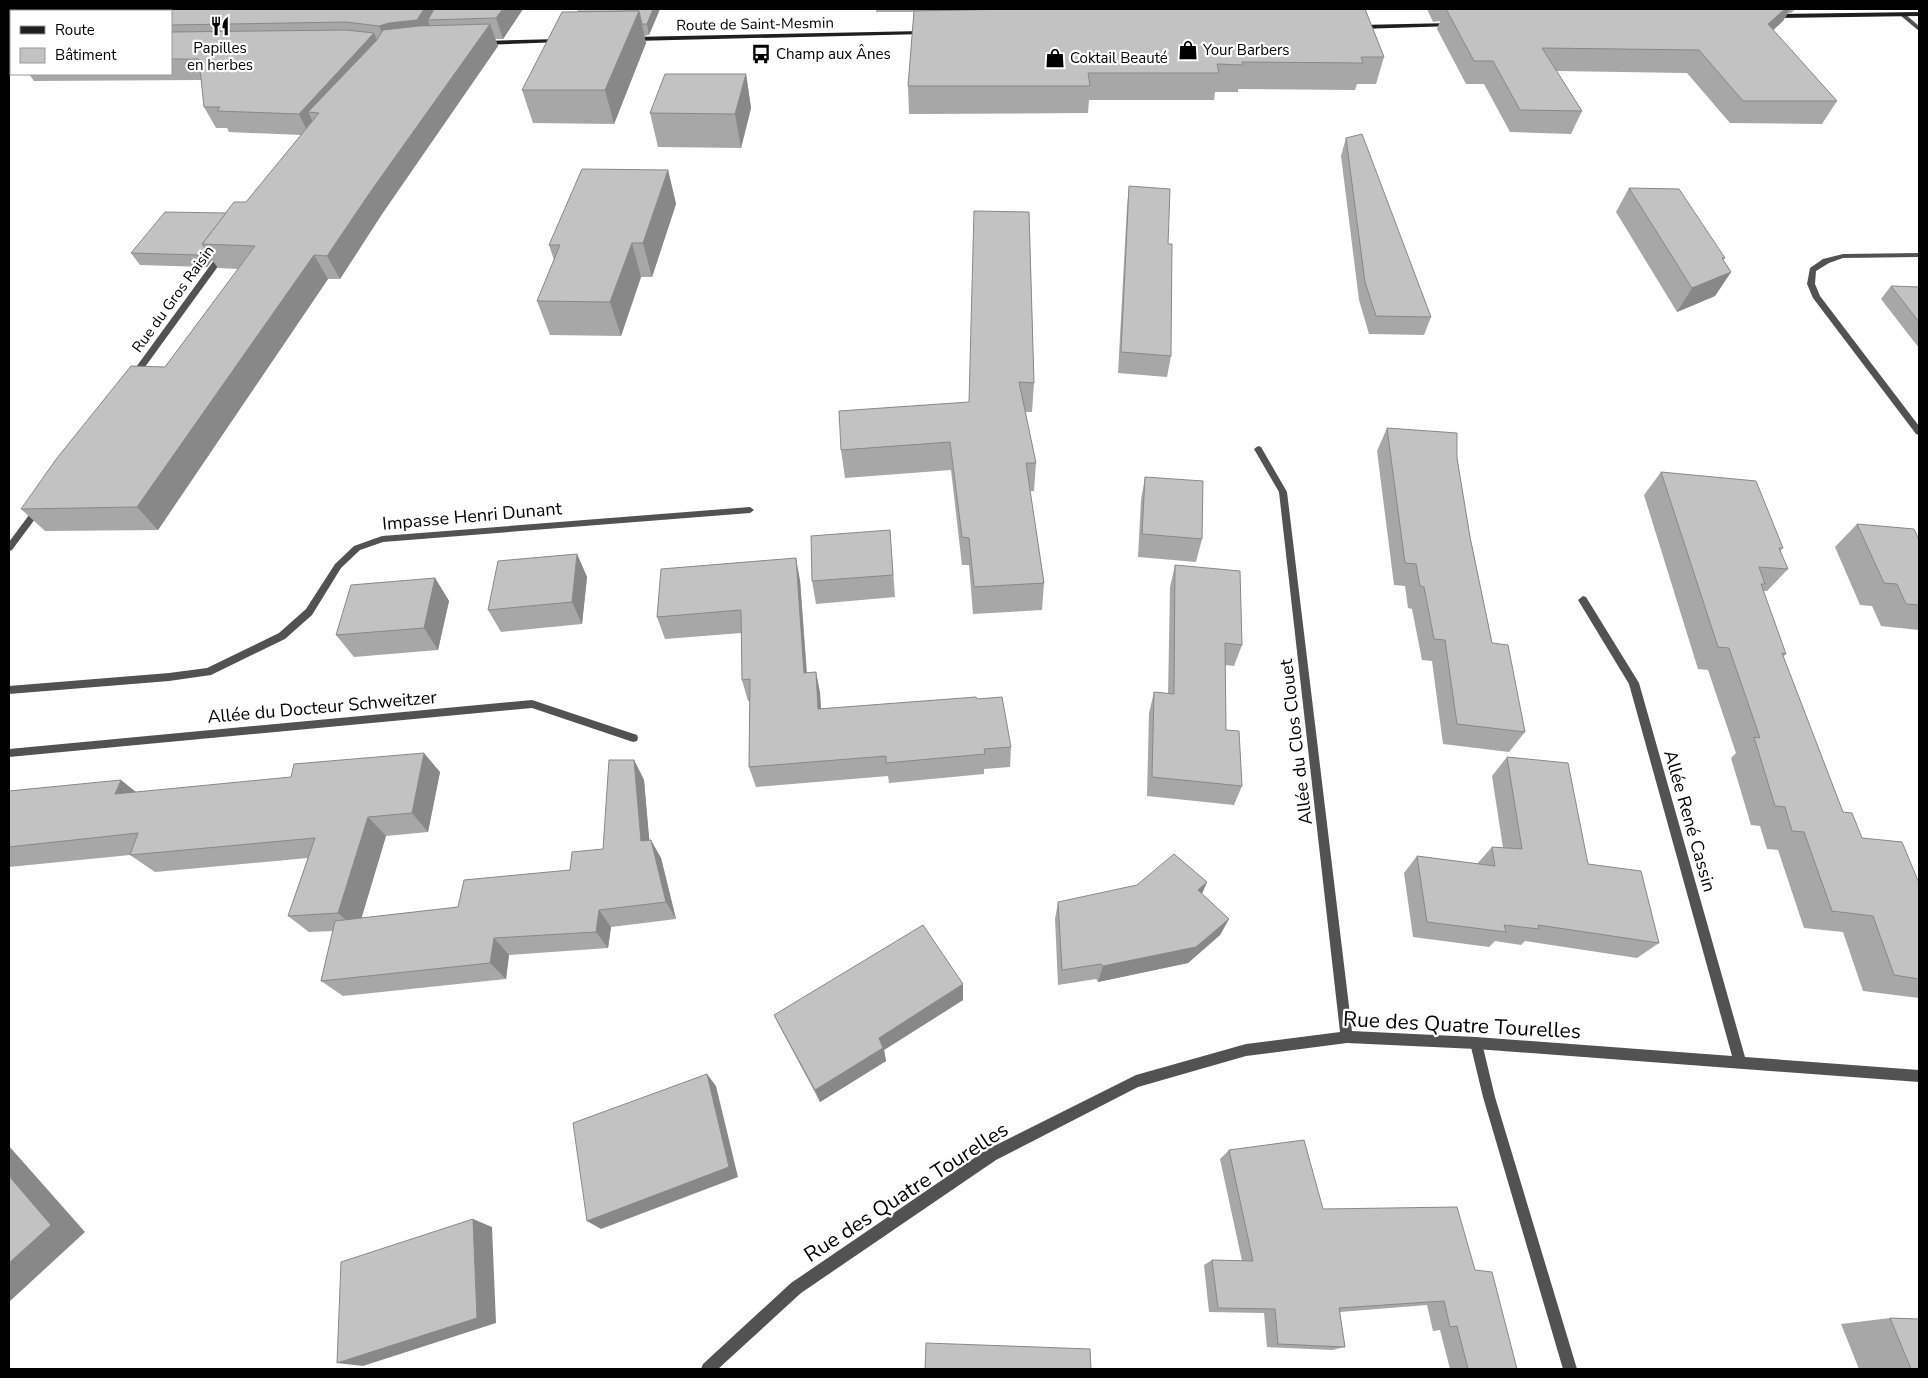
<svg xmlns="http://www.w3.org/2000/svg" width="1928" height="1378" font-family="'Nunito Sans',sans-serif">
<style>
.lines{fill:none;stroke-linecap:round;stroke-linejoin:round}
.lane{fill:#525252;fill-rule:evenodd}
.street{fill:#525252;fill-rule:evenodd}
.secondary{fill:#1f1f1f;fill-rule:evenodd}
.wall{fill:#a7a7a7}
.shaded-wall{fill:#888}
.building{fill:#c2c2c2;stroke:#888}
.labels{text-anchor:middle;stroke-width:4.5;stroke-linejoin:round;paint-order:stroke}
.far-street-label{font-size:15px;fill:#000;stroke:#fff}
.far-poi-label{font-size:15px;fill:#000;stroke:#fff;text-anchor:start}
.street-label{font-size:18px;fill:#000;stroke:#fff}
.near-street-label{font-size:21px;fill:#000;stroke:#fff}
</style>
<rect width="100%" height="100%" fill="#fff"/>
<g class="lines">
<!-- lane -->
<path class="lane" d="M1476,1037L1480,1039L1482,1043L1495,1097L1577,1369H1563L1483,1097L1470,1043L1472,1039Z"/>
<!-- street -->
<g class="street">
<path d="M1901,14H1905L1919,26V31L1901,16Z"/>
<path d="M220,252L227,254L137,378H131V374Z"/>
<path d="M1919,253V257L1843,258L1829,263L1816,271L1815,284L1820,296L1919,426V435L1916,434L1813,298L1807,284L1810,268L1823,259L1843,254Z"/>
<path d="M1258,446L1261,447L1287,492L1352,1031L1476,1037L1732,1056L1629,684L1578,600L1583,596L1586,597L1639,683L1745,1057L1919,1070V1082L1476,1049L1347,1043L1246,1056L1138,1087L996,1160L801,1293L718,1369H701L703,1364L791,1283L986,1150L1136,1075L1246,1044L1340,1032L1279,492L1254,449Z"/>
<path d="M38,506L41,507L42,509L41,511L12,550L9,551V542L35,507Z"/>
<path d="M750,507L754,510L750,513L383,542L360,550L341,568L312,615L285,639L211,675L169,681L9,694V686L169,673L207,668L279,633L306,609L335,564L354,546L382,536Z"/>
<path d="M532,700L637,735L638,738L637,741L633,742L532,708L9,757V749Z"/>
</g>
<!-- secondary -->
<g class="secondary">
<path d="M1919,12V16L1773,18L1770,16L1773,14Z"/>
<path d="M1451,23L1453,24V26L1360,29L1357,27L1360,25Z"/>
<path d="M923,31L925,32V34L633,41L630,39L633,37Z"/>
<path d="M559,39L562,41L561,42L483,45L480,43L483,41Z"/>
<rect x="9" y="50" width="2" height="4"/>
</g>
</g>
<!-- wall -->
<g class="wall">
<path d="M9,9H523L503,39H495L498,46L382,214L340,279H328L158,530L45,531L21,509L165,367L238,269L218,268L212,260L207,267L140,265L131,253L226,213L246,202L301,135L229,132L227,128H216L204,107L201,80L34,81L29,74H171V11H11V36H9Z"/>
<path d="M660,9L649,35L644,36L646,43L614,124L533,123L522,90Z"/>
<path d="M876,9H1365L1384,57L1376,84H1357L1355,90L1238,89V92H1215L1214,100H1089L1088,113L909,114L908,86L914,12H876Z"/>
<path d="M1427,9H1796L1791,13H1788L1783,21L1773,30L1837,101L1822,124L1730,123L1687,73L1556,71L1582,111L1571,134L1510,132L1484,84H1466L1437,29L1440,21L1433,22Z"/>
<path d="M746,74L751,108L741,148L658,147L650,113Z"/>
<path d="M1346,138L1431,317L1424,335L1369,334L1359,300L1341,156Z"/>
<path d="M668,170L676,204L652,277H641L621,336L550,335L537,301L554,260L549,245Z"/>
<path d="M1129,186L1168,244L1171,356L1167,377L1118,373L1127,207Z"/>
<path d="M1629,188L1725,258L1723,260L1731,272L1715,296L1677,312L1616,212Z"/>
<path d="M1029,212L1034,383L1032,412H1025L1036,463L1034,491H1030L1044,583L1042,610L973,614L969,565H962L951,470L845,478L841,450L969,402Z"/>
<path d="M1891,286L1919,287V348L1881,299Z"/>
<path d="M1387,428L1457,458L1470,537L1492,643L1525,732L1509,752L1443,744L1432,661L1422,660L1412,609L1408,608L1405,586L1394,585L1377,451Z"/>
<path d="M1661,472L1783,548L1780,551L1788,569L1767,591H1763L1786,654L1783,657L1843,812L1862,838L1919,883V998L1863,991L1843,932L1804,928L1778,850L1767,849L1760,826L1751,825L1731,758L1736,753L1708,670L1698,669L1644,495Z"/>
<path d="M1145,477L1202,539L1196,562L1138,557L1141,500Z"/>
<path d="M1857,524L1919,540V630L1881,626L1872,606L1860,605L1835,547Z"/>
<path d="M890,530L895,597L816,604L812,581Z"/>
<path d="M577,554L587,577L582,624L501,632L488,610Z"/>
<path d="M1175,565L1242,645L1234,666L1225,665L1226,730L1242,786L1234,805L1147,796L1149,713L1154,692L1168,694L1170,587Z"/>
<path d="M435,578L449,601L438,650L354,657L336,635Z"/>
<path d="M800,580L807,673L816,672L820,693L821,709L1011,747L1010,767L984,769V774L889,783L888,776L756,787L749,767L750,701H748L742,680L741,633L665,639L657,617Z"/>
<path d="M1507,757L1588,864L1659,943L1637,958L1525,941L1521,945L1495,941L1489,947L1413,937L1404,873L1417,856L1477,864L1492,847L1503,848L1492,776Z"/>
<path d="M634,760L644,780L649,840L661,858L676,919L611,927L608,948L509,955L506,979L343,996L321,981L333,931L309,932L288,916L308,858L155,872L130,855L9,867V791L136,792L440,772L428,832L386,836L361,918L458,907L570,870L603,849Z"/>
<path d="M1207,882L1202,894L1229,919L1220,935L1188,963L1098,982L1096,979L1058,985L1055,919L1058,902Z"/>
<path d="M963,1000L884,1050L886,1061L820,1102L781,1029L774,1015Z"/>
<path d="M1229,1150L1323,1209L1475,1270L1517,1369H1450L1440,1330L1433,1331L1427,1305L1340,1312L1345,1347L1332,1350L1267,1347L1264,1313L1209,1312L1204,1265L1212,1260L1242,1261L1220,1159Z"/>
<path d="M1890,1318L1919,1369H1859L1841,1324Z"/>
</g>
<!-- shaded-wall -->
<g class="shaded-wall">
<path d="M424,9H444L428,20L431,30L388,46L379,26Z"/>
<path d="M503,9H523L503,39L496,18Z"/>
<path d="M653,9H660L649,35L647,24Z"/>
<path d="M1785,9H1790L1783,21L1756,46L1768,24Z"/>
<path d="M639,11L646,43L614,124L605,90Z"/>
<path d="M490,24L498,46L382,214L340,279L327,256L371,191Z"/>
<path d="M374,33L382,53L308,112L316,128L309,135L299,114Z"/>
<path d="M746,74L751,108L741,148L735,114Z"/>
<path d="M668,170L676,204L652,277L643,243Z"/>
<path d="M632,243L641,277L621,336L610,302Z"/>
<path d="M205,248L212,260L207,267L199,255Z"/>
<path d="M314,255L328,279L158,530L137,507Z"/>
<path d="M1731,272L1715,296L1677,312L1692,288Z"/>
<path d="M577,554L587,577L582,624L572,602Z"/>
<path d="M796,558L800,580L808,694L804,673Z"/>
<path d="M435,578L449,601L438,650L424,628Z"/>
<path d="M816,672L820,693L822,730L818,709Z"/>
<path d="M424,753L440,772L428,832L412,813Z"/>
<path d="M634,760L644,780L651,859L641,841Z"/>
<path d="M121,780L145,799L115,794Z"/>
<path d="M368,817L386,836L358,930L338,913Z"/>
<path d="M651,840L661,858L676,919L666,902Z"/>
<path d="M1207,882L1199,900L1198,890Z"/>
<path d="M599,910L611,927L608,948L596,932Z"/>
<path d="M1229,919L1220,935L1188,963L1098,982L1103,966Z"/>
<path d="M494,938L509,955L506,979L490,963Z"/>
<path d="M963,984V1000L884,1050L886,1061L820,1102L815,1090L879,1038Z"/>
<path d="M707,1074L716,1086L738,1177L601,1229L587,1221Z"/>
<path d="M9,1146L85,1232L9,1302Z"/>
<path d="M473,1219L492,1227L496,1323L363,1366L337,1363Z"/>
</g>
<!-- building -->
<g class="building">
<path d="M9,9H424L417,20L389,23L379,26L346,22L171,25V11H11V15H9Z"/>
<path d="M434,9H503L496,18L428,20Z"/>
<path d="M580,9H653L647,24H642L639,11L578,12Z"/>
<path d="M915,9H1009L914,11Z"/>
<path d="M1018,9H1365L1384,57H1361L1363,63L1242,62L1243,65L1217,64L1219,73H1088L1090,86H908L914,11Z"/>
<path d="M1446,9H1785L1768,24L1837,101H1743L1699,50L1542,48L1582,111L1520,110L1493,61H1474Z"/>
<path d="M639,11L605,90H522L562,12Z"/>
<path d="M490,24L371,191L327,256L314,255L137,507L21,509L57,458L131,366L165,367L255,246L202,244L234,202H246L319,113L308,112L377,40L383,30L419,26Z"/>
<path d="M346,30L374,33L299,114L217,111L220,107H204L199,59H171V32Z"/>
<path d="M665,74H746L735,114L650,113Z"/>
<path d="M1362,134L1431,317L1376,316L1365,282L1346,138Z"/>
<path d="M582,169L668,170L643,243H632L610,302L537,301L560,245H549Z"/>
<path d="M1129,186L1170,189L1168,244H1172L1171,356L1121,352Z"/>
<path d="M1629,188L1679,189L1725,258H1722L1731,272L1692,288Z"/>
<path d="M974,211L1029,212L1034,383L1019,382L1036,463H1026L1044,583L974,587L969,538L962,537L950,442L841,450L839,411L969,402Z"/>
<path d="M165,212L226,213L202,244L205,248L199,255L131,253Z"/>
<path d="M1891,286L1919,287V322Z"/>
<path d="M1387,428L1457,433V458L1470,537L1492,643L1508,645L1525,732L1457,724L1445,640L1434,639L1424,587L1420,586L1416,564L1405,563Z"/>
<path d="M1661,472L1756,481L1783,548H1779L1788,569L1759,567L1765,584H1761L1786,654L1782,653L1843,812L1852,813L1862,838L1902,842L1919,883V979L1894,975L1873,916L1832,911L1804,832L1792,831L1785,807L1775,806L1754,737L1760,738L1729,648L1718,647Z"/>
<path d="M1145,477L1203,481L1202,539L1142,534Z"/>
<path d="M1857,524L1914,529L1919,540V605L1906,604L1897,584L1884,583Z"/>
<path d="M890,530L893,575L812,581L811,536Z"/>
<path d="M577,554L572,602L488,610L498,561Z"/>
<path d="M796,558L804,673L816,672L818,709L976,697L977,699L1002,697L1011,747L984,749L985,754L886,763V756L749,767L750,679L742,680L741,610L657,617L661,569Z"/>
<path d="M1175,565L1240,571L1242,645L1225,643L1226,730L1239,731L1242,786L1152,777L1154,692L1174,694Z"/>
<path d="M435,578L424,628L336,635L351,585Z"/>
<path d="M424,753L412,813L368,817L338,913L288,916L315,838L130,855L138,833L9,847V791L121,780L115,794L291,777L294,764Z"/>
<path d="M1507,757L1568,763L1588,864L1641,871L1659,943L1538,925L1539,929L1504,925L1506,932L1427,922L1417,856L1495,866L1492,847L1522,849Z"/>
<path d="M609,760H634L641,841L651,840L666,902L599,910L596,932L494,938L490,963L321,981L335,921L458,907L464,880L570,870L572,852L603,849Z"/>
<path d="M1174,854L1207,882L1198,890L1229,919L1196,947L1103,966L1101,964L1062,970L1058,902L1137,885Z"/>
<path d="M923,925L963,984L879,1038L883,1048L815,1090L774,1015Z"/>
<path d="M707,1074L729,1167L587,1221L573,1123Z"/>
<path d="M1304,1140L1323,1209L1457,1207L1475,1270L1492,1272L1517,1369H1468L1457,1326L1450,1327L1444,1301L1339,1308L1345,1347L1278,1344L1275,1309L1218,1308L1212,1260L1253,1261L1229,1150Z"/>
<path d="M9,1176L51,1225L9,1263Z"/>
<path d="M473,1219L477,1318L337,1363L341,1262Z"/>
<path d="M1890,1318L1919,1319V1369H1911Z"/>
<path d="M926,1343L1090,1349L1091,1369H925Z"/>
</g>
<!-- icons -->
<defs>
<symbol id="restaurant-bare" viewBox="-9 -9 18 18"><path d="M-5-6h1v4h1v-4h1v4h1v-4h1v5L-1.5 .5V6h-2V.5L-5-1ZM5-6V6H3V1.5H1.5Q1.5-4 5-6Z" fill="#000" stroke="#fff" stroke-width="2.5" paint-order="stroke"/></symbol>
<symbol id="shop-bare" viewBox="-9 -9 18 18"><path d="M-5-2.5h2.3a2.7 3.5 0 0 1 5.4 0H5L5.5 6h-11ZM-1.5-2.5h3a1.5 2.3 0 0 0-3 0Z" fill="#000" stroke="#fff" stroke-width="2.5" paint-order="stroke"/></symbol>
<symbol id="bus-bare" viewBox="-9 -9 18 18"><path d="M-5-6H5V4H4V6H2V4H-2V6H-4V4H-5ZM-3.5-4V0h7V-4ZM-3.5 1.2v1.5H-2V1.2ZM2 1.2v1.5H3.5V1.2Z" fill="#000" stroke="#fff" stroke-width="2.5" paint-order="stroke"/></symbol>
</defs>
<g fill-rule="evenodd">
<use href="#restaurant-bare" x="206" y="12" width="28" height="28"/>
<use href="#shop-bare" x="1174" y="36" width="28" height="28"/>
<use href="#bus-bare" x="747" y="40" width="28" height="28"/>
<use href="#shop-bare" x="1041" y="44" width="28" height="28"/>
</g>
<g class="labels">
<!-- far-street labels -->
<g class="far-street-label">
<text transform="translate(755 24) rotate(-1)" y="5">Route de Saint-Mesmin</text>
<text transform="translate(173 299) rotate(-54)" y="5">Rue du Gros Raisin</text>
</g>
<!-- far-poi labels -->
<g class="far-poi-label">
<text x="220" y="53" text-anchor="middle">Papilles<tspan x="220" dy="17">en herbes</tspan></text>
<text x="1203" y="55">Your Barbers</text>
<text x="776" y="59">Champ aux Ânes</text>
<text x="1070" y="63">Coktail Beauté</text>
</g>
<!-- street labels -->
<g class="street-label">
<text transform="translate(472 516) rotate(-5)" y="6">Impasse Henri Dunant</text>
<text transform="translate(322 707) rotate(-5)" y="6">Allée du Docteur Schweitzer</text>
<text transform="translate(1296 742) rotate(-97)" y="6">Allée du Clos Clouet</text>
<text transform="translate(1690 821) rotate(74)" y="6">Allée René Cassin</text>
</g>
<!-- near-street labels -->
<g class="near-street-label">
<text transform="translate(1462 1025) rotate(3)" y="7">Rue des Quatre Tourelles</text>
<text transform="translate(906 1192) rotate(-33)" y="7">Rue des Quatre Tourelles</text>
</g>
</g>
<!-- border -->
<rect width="1928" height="1378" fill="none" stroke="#000000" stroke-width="20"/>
<!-- legend -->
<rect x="10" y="10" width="162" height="65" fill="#ffffff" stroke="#999999"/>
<rect x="20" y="26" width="25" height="8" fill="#1f1f1f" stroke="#999999"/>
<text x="55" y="35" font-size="15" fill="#000000">Route</text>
<rect x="20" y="48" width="25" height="15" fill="#c2c2c2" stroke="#999999"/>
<text x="55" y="60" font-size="15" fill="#000000">Bâtiment</text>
</svg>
